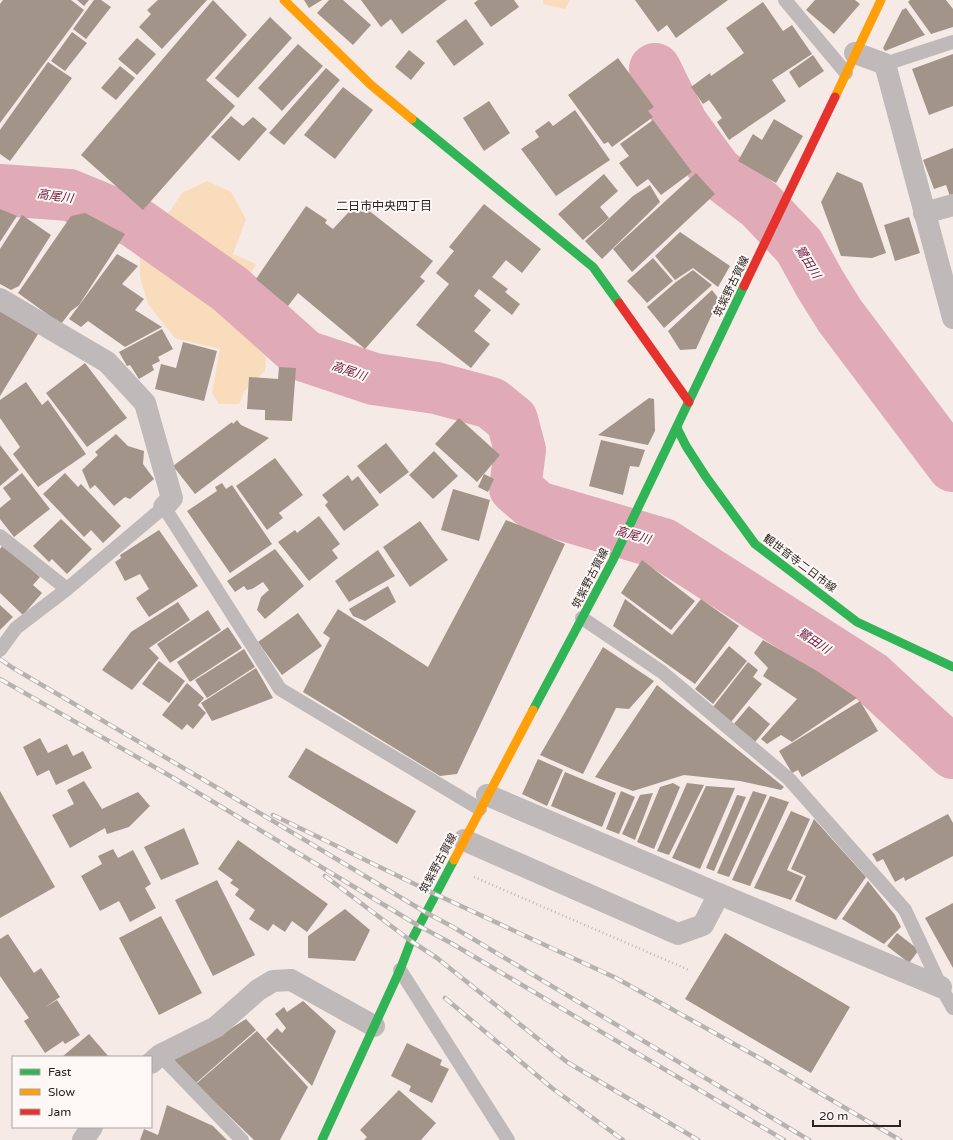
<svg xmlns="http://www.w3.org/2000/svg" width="953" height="1140" font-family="'Varela Round','Noto Sans JP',sans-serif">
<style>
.green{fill:#f8dcbb}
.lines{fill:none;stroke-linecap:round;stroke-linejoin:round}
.river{stroke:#e1aab7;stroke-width:52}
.building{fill:#a3948a}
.path{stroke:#beb9b7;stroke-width:2.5;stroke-dasharray:1 3;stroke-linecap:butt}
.lane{stroke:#bfbab9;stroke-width:14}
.street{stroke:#bfbab9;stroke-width:22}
.fast{stroke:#30b455;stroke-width:9}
.slow{stroke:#ff9f0a;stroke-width:9}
.jam{stroke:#e5322d;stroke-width:9}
.rail-casing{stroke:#b7b1af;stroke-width:4.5}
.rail{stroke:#fdf8f6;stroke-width:3;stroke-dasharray:9;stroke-linecap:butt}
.labels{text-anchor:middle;stroke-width:4;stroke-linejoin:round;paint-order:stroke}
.street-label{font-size:11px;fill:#2d2421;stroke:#fdf8f6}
.water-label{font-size:12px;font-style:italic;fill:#6b1538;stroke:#fdf8f6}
.neighbourhood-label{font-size:12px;fill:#2d2421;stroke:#fdf8f6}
</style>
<rect width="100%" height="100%" fill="#f6eae6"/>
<!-- green -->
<g class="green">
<path d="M543,0H570L565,9L543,4Z"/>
<path d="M207,181L231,192L246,219L233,254L256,264L250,275L266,292L280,305L283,320L255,343L266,358L265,371L245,390L239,404H219L212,393L220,349L175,338L148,304L140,277V242L170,211L182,193Z"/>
</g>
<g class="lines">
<!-- river -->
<g class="river">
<path d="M655,69L682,124L717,172L760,205L799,246L820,284L840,316L953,466"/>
<path d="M0,190L69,195L135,222L230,289L305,356L374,379L436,388L491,403L512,420L520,450L515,488L537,507L663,544L871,677L953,753"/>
</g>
</g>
<!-- building -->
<g class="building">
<path d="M3,0H71L84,10L0,123V4Z"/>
<path d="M77,0H89L84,6Z"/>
<path d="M94,0H101L111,7L86,39L73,29Z"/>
<path d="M158,0H207L162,49L139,27L151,14L147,10Z"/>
<path d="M213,0L247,35L206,80L235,106L143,210L81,155Z"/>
<path d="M304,0H322L309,8Z"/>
<path d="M329,0H343L371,25L353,45L317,13Z"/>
<path d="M361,0H447L402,34L391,19L381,27Z"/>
<path d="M478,0H514L519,7L491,27L474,3Z"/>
<path d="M635,0H728L676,38L667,25L658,32Z"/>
<path d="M815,0H855L860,4L834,34L806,10Z"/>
<path d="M910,0H946L953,9V27L931,34L908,2Z"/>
<path d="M763,2L783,31L792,25L812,54L772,80L786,101L729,140L717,122L722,118L709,100L703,104L691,87L710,73L711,76L744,53L726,28Z"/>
<path d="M906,8L925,35L885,51L883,48L902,10Z"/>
<path d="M270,17L292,38L238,98L215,78Z"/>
<path d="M466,19L484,44L454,66L436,41Z"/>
<path d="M72,32L87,43L65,71L51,61Z"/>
<path d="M137,38L156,54L137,75L118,59Z"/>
<path d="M298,44L323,66L282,111L258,88Z"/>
<path d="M409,50L425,63L411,80L395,67Z"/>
<path d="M953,54V106L929,115L912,69Z"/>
<path d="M813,55L824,71L799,88L789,72Z"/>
<path d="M618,58L654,107L648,111L653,117L612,147L608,142L604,144L568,95Z"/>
<path d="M48,62L72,78L10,161L0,154V130Z"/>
<path d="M120,66L135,78L116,100L101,88Z"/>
<path d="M326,68L340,80L284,145L269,133Z"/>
<path d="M343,87L373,110L335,159L304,135Z"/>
<path d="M489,101L510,133L484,151L463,118Z"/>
<path d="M575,110L610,160L556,196L521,149L539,137L535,131L549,121L553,126Z"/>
<path d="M231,116L243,126L253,117L267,129L239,161L211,137Z"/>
<path d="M774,119L803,136L776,183L738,161L753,134L762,140Z"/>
<path d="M653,120L692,172L661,195L648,179L637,187L619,163L629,156L620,144Z"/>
<path d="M953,148V195L950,196L946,185L934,189L923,160Z"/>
<path d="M837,172L862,183L886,253L872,258L841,256L821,202Z"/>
<path d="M696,173L715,194L632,272L613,249Z"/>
<path d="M604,174L618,191L600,207L609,218L583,240L558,214Z"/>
<path d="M650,185L660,202L602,259L585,241L633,196Z"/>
<path d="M358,202L433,261L420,277L425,281L365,349L298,293L288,306L256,279L306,206L327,220L325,223L333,229Z"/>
<path d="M484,204L541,249L522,273L506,260L492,277L508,289L505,292L520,304L512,315L479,289L474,296L491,310L474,331L490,344L471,368L416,325L449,284L436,273L454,251L449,247Z"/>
<path d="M0,209L17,216L0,242Z"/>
<path d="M85,213L125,234L79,305L71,311L61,324L18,293L71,216Z"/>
<path d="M22,215L51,235L19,286L11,290L0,284V249Z"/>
<path d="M909,217L920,253L895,261L884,225Z"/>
<path d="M680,232L730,266L718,287L693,268L675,280L655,256Z"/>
<path d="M117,254L138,266L122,284L144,299L135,310L162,327L125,347L88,321L81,327L69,319Z"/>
<path d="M653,258L673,281L647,303L627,281Z"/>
<path d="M693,270L712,285L664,328L647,307L676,282Z"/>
<path d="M712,290L719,299L696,349L680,350L668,331Z"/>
<path d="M0,310L38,334L0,396Z"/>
<path d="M162,329L173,349L158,357L160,361L152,365L154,370L139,379L130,365L127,366L119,352Z"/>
<path d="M183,342L217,351L204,401L155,389L161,364L176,368Z"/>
<path d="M85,363L127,418L87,447L46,393Z"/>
<path d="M279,367L296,368L292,421L265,420V410L247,409L249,377L278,379Z"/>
<path d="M26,382L42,405L48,400L86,454L38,487L13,454L20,447L0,418V400Z"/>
<path d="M649,398L654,399L655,431L648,445L598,435Z"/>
<path d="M459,418L500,455L477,482L435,444Z"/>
<path d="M237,420L241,425L269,438L195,494L173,466L232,422L233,424Z"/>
<path d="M116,434L128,446L144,451L143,464L154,479L130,499L125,497L114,506L95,485L90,489L82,470L98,455L95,452Z"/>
<path d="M601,440L645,450L639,467L630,466L623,495L589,486Z"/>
<path d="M386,443L409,472L380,494L357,466Z"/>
<path d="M0,445L19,470L0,486Z"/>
<path d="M434,451L458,476L433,499L409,475Z"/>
<path d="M275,458L303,495L279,513L283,518L267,530L236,486Z"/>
<path d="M22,473L50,509L14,537L0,519V508L11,499L3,488Z"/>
<path d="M65,473L78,487L81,484L121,526L103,543L91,530L84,537L43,494Z"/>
<path d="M484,474L494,479L488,492L478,487Z"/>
<path d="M348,475L352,481L358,476L379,505L344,531L325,505L328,502L322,495Z"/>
<path d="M222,483L226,489L232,485L272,544L230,573L187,511L217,491L215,487Z"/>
<path d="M453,489L490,500L479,541L441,530Z"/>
<path d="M319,516L340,544L332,550L338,558L309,581L278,542L295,530L297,533Z"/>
<path d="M61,519L92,549L67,574L52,559L49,562L33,546Z"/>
<path d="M506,520L565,544L457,774L440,776L303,692L330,638L323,633L338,609L428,667Z"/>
<path d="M420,521L448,560L410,587L383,547Z"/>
<path d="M159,530L198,586L149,617L136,598L149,589L140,574L125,581L115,562L121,558L120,555Z"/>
<path d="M3,545L40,577L33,585L42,593L23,615L0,593V549Z"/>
<path d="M275,549L304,586L265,619L257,610L261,597L269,590L263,582L252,589L247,590L244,586L235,592L227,581Z"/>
<path d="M378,550L395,576L349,602L335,581Z"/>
<path d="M642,560L695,601L671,630L621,593Z"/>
<path d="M388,586L396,602L365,621L353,616L349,609Z"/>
<path d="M625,599L672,635L701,599L739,626L695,684L613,626Z"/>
<path d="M178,602L190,620L149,648L159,658L132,690L102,670L131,632Z"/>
<path d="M0,605L13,617L0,630Z"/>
<path d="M208,610L221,630L170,663L157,644Z"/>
<path d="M298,613L322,646L282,675L258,642Z"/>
<path d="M228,627L242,648L190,682L177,662Z"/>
<path d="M763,640L817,671L857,698L792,742L781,735L767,744L761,739L797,699L763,676L768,668L754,653Z"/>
<path d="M729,646L747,661L713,704L695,689Z"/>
<path d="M603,647L654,681L629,709L616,708L583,774L540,755Z"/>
<path d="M244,649L255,667L207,698L195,680Z"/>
<path d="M159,661L185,681L169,703L142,684Z"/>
<path d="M748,662L758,670L753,677L762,684L731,722L713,707Z"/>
<path d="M256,668L273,698L212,721L201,703Z"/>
<path d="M187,683L204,698L198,705L206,713L193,729L187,724L182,730L162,715Z"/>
<path d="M657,685L784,787L781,790L740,781L684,775L633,791L595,777Z"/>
<path d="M860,701L878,731L802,777L798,770L792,773L779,751Z"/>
<path d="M749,706L770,724L755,742L733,725Z"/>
<path d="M40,738L48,753L67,744L73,756L83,751L92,768L56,785L49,770L37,776L23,747Z"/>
<path d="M306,748L416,811L397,844L288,777Z"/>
<path d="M538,759L563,770L547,806L522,794Z"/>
<path d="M565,772L616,793L602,827L551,806Z"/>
<path d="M84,781L102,809L138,792L150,806L129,827L107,834L105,828L70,848L52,815L74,804L67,790Z"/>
<path d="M673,783L680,787L654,849L637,842L660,787Z"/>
<path d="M687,783L704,785L669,855L657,851Z"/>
<path d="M706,786L735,788L700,869L672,858Z"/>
<path d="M0,791L55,887L0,918Z"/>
<path d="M621,791L635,797L619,834L606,829Z"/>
<path d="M753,791L767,795L729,877L717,873Z"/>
<path d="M653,793L635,840L622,834L640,795Z"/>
<path d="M737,795L746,797L714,871L706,868Z"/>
<path d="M770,796L789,802L750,886L732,880Z"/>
<path d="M791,811L810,819L787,870L803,877L791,900L754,888Z"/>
<path d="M948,814L953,823V856L905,881L904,877L895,882L883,859L877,862L872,854Z"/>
<path d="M814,819L866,877L836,920L795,901L806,876L791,869Z"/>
<path d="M184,828L199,864L161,880L144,847Z"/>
<path d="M238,840L328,904L307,932L292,921L285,932L273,924L268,931L249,919L255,910L235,895L239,889L230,883L233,880L218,869Z"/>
<path d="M113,849L118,858L133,850L151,884L145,888L156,908L130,922L119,901L100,911L81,876L102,864L98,856Z"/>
<path d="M217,880L255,955L213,976L175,900Z"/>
<path d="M868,881L895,915L901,927L884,944L842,919Z"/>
<path d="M953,903V968L925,918Z"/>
<path d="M345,909L370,930L355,961L308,958V936Z"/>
<path d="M161,916L202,993L159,1015L119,938Z"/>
<path d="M725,933L850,1007L811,1073L685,999Z"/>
<path d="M897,933L919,950L909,963L887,946Z"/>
<path d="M8,934L34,973L41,968L60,997L44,1008L57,1000L80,1035L65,1044L63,1041L45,1053L24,1021L29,1018L0,976V939Z"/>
<path d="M303,1001L336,1031L312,1086L266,1039L277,1028L282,1033L286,1028L275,1014L284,1007L287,1012Z"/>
<path d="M246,1019L256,1030L196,1083L171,1057L222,1034Z"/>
<path d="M257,1031L308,1087L280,1140H254L196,1084Z"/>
<path d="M89,1034L109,1057H62Z"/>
<path d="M407,1043L442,1060L440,1065L449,1069L432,1103L409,1091L411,1086L391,1076Z"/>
<path d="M399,1090L436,1123L421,1140H364L367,1137L360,1130Z"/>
<path d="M167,1105L213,1126L227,1140H140L144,1129L158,1135Z"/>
</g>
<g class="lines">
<!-- path -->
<path class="path" d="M474,877L689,970"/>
<!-- lane -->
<g class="lane">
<path d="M785,0L846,73"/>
<path d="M885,64L953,42"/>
<path d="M0,536L67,589"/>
<path d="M582,618L662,672L789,779L905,910L941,987L953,1008"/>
<path d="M0,650L16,628L67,589L164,507L280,689L480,809"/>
<path d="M400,970L508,1140"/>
<path d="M160,1055L242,1140"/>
</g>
<!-- street -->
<g class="street">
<path d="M855,53L885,64L953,318"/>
<path d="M924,213L953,205"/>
<path d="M0,299L107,362L145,403L172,498L164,507"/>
<path d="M487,795L719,894L941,987"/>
<path d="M464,840L678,934L703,925L719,894"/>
<path d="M151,1063L160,1055L216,1027L258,990L273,981L291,980L374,1026"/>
<path d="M83,1140L92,1127"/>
</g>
<!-- fast -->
<g class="fast">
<path d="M412,119L593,267L619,303"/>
<path d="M677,428L686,446L706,477L755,544L857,622L953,667"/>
<path d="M533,710L613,560L744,286"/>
<path d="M322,1140L400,970L411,941L454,860"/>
</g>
<!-- slow -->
<g class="slow">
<path d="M284,0L371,85L412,119"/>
<path d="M835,97L881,0"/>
<path d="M454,860L533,710"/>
</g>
<!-- jam -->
<g class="jam">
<path d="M744,286L835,97"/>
<path d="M619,303L689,402"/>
</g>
<defs>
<g id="rail">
<path d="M0,659L13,668L221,790L425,912L453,927L809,1140"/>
<path d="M0,679L172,777L419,926L451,943L784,1140"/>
<path d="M273,815L435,894L616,978L763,1060L900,1140"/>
<path d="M325,876L411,941L437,958L567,1062L698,1140"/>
<path d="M445,998L552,1088L623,1140"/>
</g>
</defs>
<!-- rail casing -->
<use href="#rail" class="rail-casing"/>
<!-- rail -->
<use href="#rail" class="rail"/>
</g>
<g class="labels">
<!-- street labels -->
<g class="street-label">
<text transform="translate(731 286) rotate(-64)" y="4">筑紫野古賀線</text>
<text transform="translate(800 563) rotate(37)" y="4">観世音寺二日市線</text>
<text transform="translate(590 578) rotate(-63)" y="4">筑紫野古賀線</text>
<text transform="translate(438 863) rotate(-62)" y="4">筑紫野古賀線</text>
</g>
<!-- water labels -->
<g class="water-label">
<text transform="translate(55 196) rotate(8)" y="4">高尾川</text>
<text transform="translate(808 262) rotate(58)" y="4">鷺田川</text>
<text transform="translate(349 371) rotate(19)" y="4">高尾川</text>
<text transform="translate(633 535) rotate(16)" y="4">高尾川</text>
<text transform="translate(814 641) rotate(33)" y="4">鷺田川</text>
</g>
<!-- neighbourhood labels -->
<g class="neighbourhood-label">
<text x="384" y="210">二日市中央四丁目</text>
</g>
</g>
<!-- legend -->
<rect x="12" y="1056" width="140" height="72" fill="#fdf8f6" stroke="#aaa3a1"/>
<rect x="20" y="1069" width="20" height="6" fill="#30b455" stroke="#aaa3a1"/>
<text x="48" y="1076" font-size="12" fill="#2d2421">Fast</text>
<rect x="20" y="1089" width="20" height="6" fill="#ff9f0a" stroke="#aaa3a1"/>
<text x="48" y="1096" font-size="12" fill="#2d2421">Slow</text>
<rect x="20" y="1109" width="20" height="6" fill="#e5322d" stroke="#aaa3a1"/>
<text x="48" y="1116" font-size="12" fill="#2d2421">Jam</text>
<!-- scale -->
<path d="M813 1120v6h87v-6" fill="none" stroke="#2d2421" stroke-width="2"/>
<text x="819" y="1120" font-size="12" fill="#2d2421" stroke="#fdf8f6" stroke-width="3" paint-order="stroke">20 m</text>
</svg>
